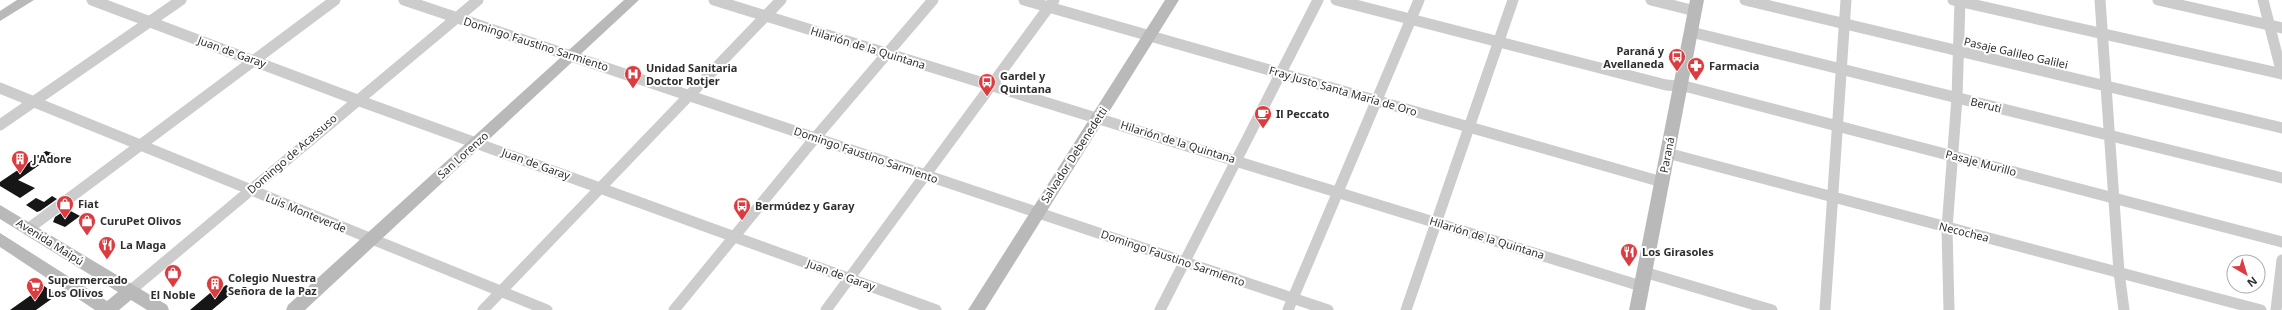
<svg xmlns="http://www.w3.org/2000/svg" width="2282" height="310" font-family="'Noto Sans',sans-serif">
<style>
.building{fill:#161616}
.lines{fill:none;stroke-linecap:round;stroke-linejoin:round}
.street{stroke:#ccc;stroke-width:11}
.secondary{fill:#b9b9b9;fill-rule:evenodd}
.labels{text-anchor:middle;stroke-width:4;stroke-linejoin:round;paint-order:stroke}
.street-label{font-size:11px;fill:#2f2f2f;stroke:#fff}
.poi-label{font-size:11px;font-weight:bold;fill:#2f2f2f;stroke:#fff;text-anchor:start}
</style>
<rect width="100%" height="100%" fill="#fff"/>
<!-- building -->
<g class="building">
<path d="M46,151L55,154L18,180L35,188L20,198L0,186V182Z"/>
<path d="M52,196L57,199L40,211L37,212L26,205L36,198L44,202Z"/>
<path d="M67,209L80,216L65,227L53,222L55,217Z"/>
<path d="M226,285L236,290L212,310H190L216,288L220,290Z"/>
<path d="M44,286L57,295L36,310H10Z"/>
</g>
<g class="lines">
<!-- street -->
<g class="street">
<path d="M92,0L360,101L936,310"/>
<path d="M404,0L1328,310"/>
<path d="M714,0L1641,286"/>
<path d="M1024,0L1662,182"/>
<path d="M1336,0L1666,85L1688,87L2282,242"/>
<path d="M1651,0L1695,11"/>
<path d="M1745,0L2282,128"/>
<path d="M1953,0L2282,74"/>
<path d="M2100,0L2119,272L2124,310"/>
<path d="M2158,0L2282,28"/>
<path d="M2263,0L2282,74"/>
<path d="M1691,32L2282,178"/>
<path d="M0,88L547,310"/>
<path d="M0,125L181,0"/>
<path d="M1667,153L2261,310"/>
<path d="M28,229L335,0"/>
<path d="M1644,272L1772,310"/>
<path d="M130,291L478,0"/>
<path d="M483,310L781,0"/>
<path d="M674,310L815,138L933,0"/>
<path d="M826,310L1054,0"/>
<path d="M1160,310L1318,0"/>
<path d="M1288,310L1419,0"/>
<path d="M1406,310L1513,0"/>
<path d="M1825,310L1846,0"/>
<path d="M1949,310L1947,228L1957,98L1960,0"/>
<path d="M2276,310L2282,260"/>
</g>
<!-- secondary -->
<g class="secondary">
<path d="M17,0H34L0,21V11Z"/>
<path d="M624,0H639L305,310H286L288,305Z"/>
<path d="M1165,0H1179L985,310H968Z"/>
<path d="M1690,0H1704L1645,310H1629Z"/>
<path d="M0,205L167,305L169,310H147L131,300L119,310H95L0,247V233L107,301L118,292L0,219Z"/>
</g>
</g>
<!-- icons -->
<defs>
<symbol id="bus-pin" viewBox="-11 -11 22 30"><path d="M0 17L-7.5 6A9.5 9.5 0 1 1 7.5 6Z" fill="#da3c40" stroke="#fff"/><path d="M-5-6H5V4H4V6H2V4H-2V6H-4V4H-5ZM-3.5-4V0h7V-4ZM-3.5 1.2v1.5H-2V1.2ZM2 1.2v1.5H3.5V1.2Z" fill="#fff"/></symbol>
<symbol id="pharmacy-pin" viewBox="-11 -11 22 30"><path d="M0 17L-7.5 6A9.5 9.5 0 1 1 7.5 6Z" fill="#da3c40" stroke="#fff"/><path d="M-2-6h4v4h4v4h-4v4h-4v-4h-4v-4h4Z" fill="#fff"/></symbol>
<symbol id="hospital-pin" viewBox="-11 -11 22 30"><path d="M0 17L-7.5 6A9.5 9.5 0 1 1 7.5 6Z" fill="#da3c40" stroke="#fff"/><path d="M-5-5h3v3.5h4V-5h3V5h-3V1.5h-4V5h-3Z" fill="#fff"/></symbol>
<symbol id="cafe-pin" viewBox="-11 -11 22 30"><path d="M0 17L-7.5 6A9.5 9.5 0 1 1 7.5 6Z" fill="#da3c40" stroke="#fff"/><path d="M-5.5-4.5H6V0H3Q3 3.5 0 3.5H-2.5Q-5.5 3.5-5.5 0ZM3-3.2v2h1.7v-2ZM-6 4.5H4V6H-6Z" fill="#fff"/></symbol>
<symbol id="building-pin" viewBox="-11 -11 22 30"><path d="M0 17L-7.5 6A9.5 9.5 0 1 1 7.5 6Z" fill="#da3c40" stroke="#fff"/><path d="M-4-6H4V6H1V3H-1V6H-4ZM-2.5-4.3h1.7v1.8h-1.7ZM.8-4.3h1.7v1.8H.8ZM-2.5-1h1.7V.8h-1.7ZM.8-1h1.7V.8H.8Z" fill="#fff"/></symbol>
<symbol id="shop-pin" viewBox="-11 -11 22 30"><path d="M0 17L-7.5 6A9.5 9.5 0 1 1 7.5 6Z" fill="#da3c40" stroke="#fff"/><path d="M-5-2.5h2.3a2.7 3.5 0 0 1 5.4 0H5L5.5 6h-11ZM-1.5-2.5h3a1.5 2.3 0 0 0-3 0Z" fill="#fff"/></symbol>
<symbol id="restaurant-pin" viewBox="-11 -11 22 30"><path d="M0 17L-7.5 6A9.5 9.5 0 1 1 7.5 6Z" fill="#da3c40" stroke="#fff"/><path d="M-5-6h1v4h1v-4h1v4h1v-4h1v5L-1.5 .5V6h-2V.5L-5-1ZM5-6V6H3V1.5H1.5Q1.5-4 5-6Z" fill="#fff"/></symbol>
<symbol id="supermarket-pin" viewBox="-11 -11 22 30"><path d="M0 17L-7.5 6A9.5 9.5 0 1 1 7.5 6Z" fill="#da3c40" stroke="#fff"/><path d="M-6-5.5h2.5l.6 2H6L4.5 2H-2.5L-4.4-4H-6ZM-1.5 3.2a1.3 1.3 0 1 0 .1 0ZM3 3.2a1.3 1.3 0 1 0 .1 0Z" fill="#fff"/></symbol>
</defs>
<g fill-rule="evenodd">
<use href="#bus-pin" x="1667" y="47" width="20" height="27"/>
<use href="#pharmacy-pin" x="1686" y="56" width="20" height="27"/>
<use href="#hospital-pin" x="623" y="64" width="20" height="27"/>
<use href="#bus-pin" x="977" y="72" width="20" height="27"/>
<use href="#cafe-pin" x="1253" y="104" width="20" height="27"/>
<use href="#building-pin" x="10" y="149" width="20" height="27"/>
<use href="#shop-pin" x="55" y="194" width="20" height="27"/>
<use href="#bus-pin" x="732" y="196" width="20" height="27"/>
<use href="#shop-pin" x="77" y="211" width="20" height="27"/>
<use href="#restaurant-pin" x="97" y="235" width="20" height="27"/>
<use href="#restaurant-pin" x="1619" y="242" width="20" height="27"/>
<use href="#shop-pin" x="163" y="263" width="20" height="27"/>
<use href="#building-pin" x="205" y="274" width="20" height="27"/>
<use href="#supermarket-pin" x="25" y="276" width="20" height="27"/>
</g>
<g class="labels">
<!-- street labels -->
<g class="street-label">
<text transform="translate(536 44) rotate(18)" y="4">Domingo Faustino Sarmiento</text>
<text transform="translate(868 48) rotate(17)" y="4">Hilarión de la Quintana</text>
<text transform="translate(232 52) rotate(20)" y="4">Juan de Garay</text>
<text transform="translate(2016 53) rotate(13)" y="4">Pasaje Galileo Galilei</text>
<text transform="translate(1343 91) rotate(16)" y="4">Fray Justo Santa María de Oro</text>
<text transform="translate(1986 105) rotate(14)" y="4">Beruti</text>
<text transform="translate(1178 142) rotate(17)" y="4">Hilarión de la Quintana</text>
<text transform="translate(292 154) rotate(-41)" y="4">Domingo de Acassuso</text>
<text transform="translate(463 155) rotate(-42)" y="4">San Lorenzo</text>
<text transform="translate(866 155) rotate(19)" y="4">Domingo Faustino Sarmiento</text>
<text transform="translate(1074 155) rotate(-57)" y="4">Salvador Debenedetti</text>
<text transform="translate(1667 155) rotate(-79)" y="4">Paraná</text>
<text transform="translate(1981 163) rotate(15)" y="4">Pasaje Murillo</text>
<text transform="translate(536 164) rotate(20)" y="4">Juan de Garay</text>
<text transform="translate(306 213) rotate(22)" y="4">Luis Monteverde</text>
<text transform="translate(1964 232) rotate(14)" y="4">Necochea</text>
<text transform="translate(1487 238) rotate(17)" y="4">Hilarión de la Quintana</text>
<text transform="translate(50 242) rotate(32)" y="4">Avenida Maipú</text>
<text transform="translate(1173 258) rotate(19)" y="4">Domingo Faustino Sarmiento</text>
<text transform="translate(841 275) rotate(20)" y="4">Juan de Garay</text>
</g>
<!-- poi labels -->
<g class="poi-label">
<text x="1664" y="55" text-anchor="end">Paraná y<tspan x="1664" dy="13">Avellaneda</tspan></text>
<text x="1709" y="70">Farmacia</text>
<text x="646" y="72">Unidad Sanitaria<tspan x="646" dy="13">Doctor Rotjer</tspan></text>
<text x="1000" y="80">Gardel y<tspan x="1000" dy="13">Quintana</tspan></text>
<text x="1276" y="118">Il Peccato</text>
<text x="33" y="163">J'Adore</text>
<text x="78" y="208">Fiat</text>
<text x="755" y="210">Bermúdez y Garay</text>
<text x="100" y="225">CuruPet Olivos</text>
<text x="120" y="249">La Maga</text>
<text x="1642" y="256">Los Girasoles</text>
<text x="228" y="282">Colegio Nuestra<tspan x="228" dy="13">Señora de la Paz</tspan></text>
<text x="48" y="284">Supermercado<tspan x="48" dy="13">Los Olivos</tspan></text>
<text x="173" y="299" text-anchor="middle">El Noble</text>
</g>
</g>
<!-- north arrow -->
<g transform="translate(2246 274) rotate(142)"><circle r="19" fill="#ffffff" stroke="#acacac"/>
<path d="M0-3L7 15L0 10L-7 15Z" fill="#da3c40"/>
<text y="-6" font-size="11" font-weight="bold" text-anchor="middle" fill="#2f2f2f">N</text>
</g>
</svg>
